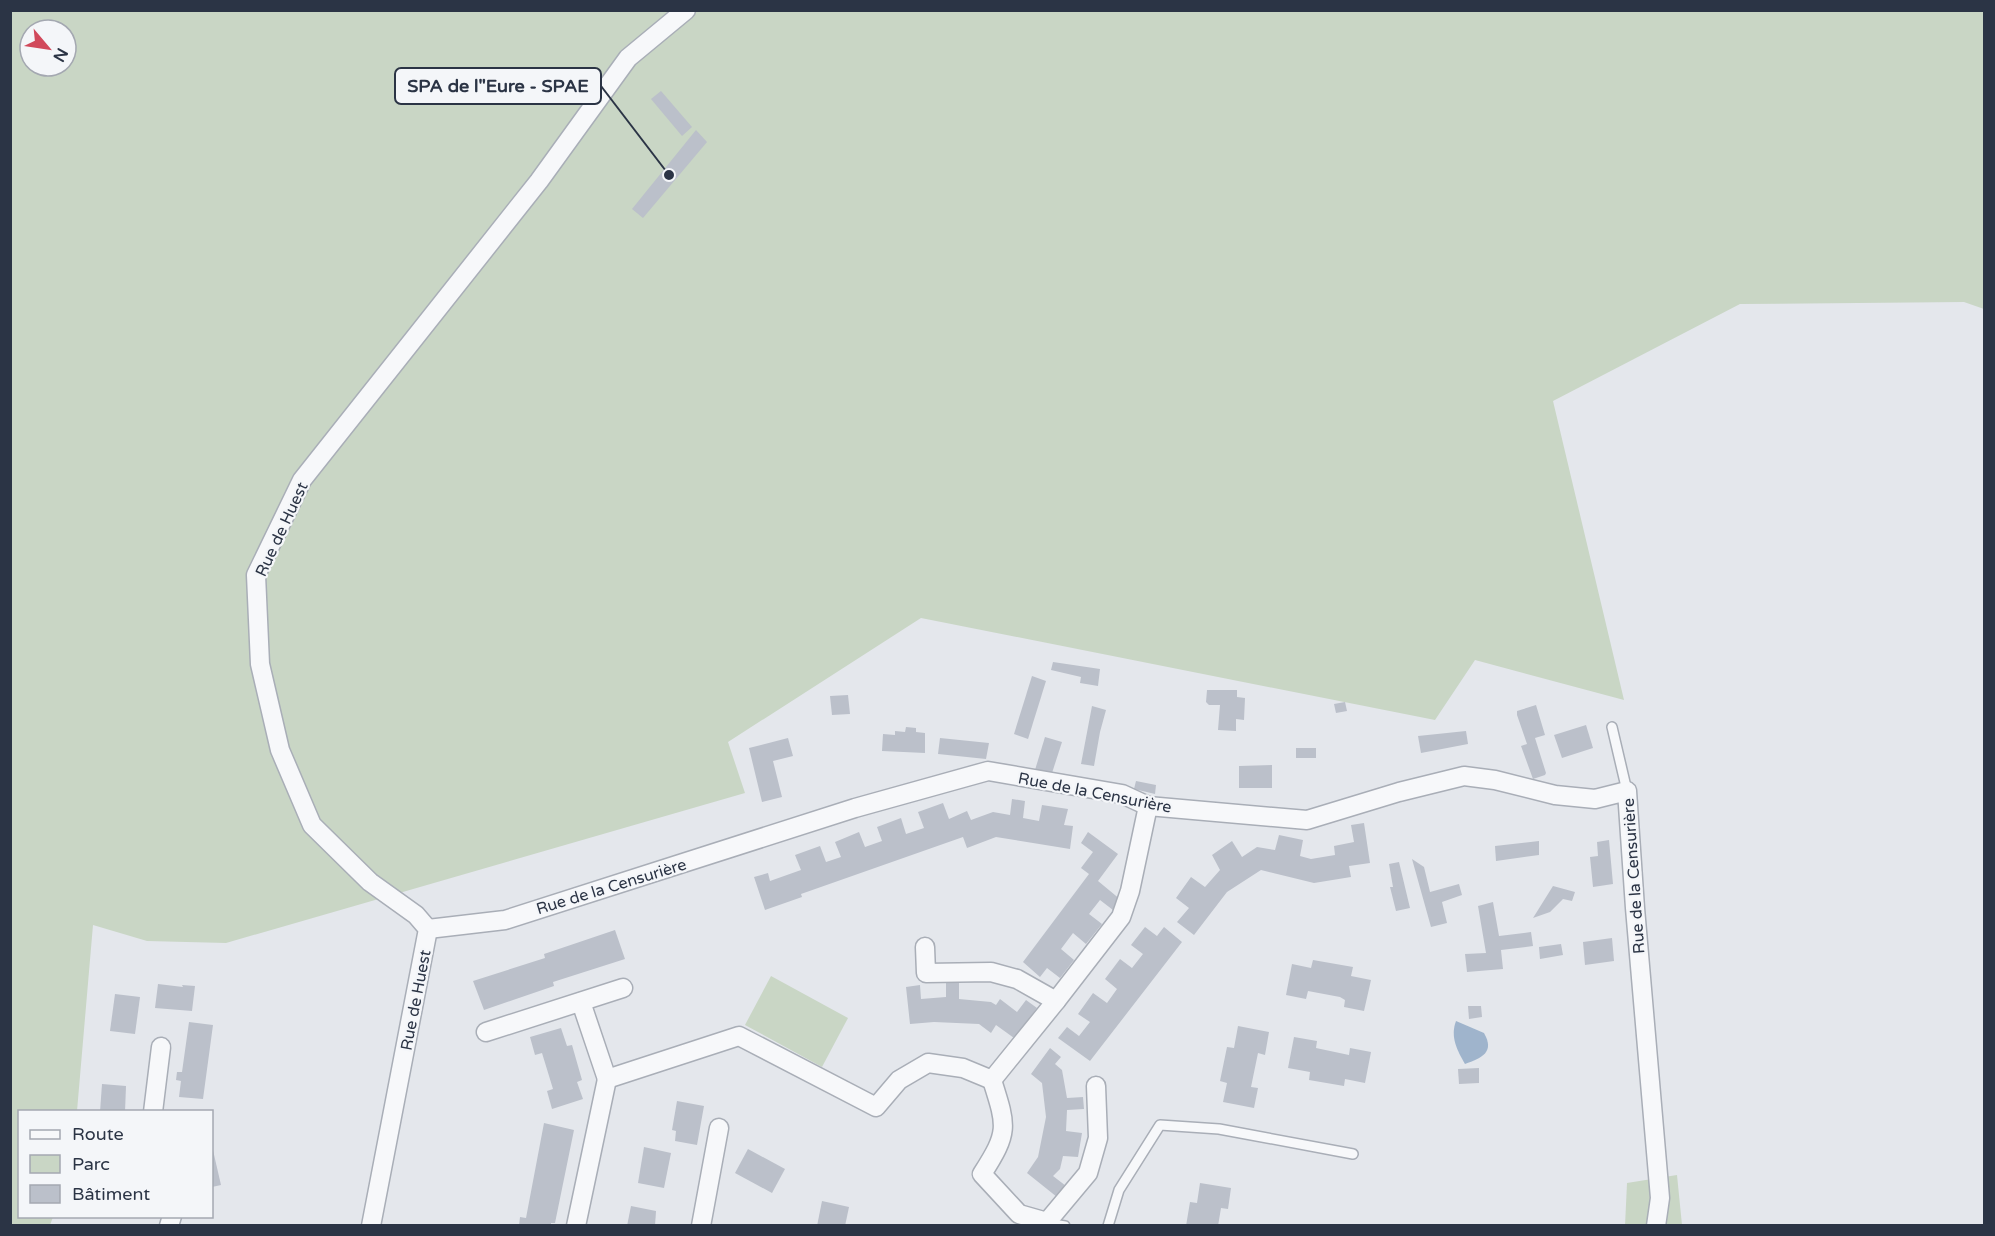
<svg xmlns="http://www.w3.org/2000/svg" width="1995" height="1236" font-family="'Varela Round',sans-serif">
<style>
.green{fill:#c9d6c5;fill-rule:evenodd}
.water{fill:#9fb4cc}
.building{fill:#bbc0ca}
.lines{fill:none;stroke-linecap:round;stroke-linejoin:round}
.lane-casing{stroke:#a9aeb7;stroke-width:12}
.street-casing{stroke:#a9aeb7;stroke-width:21}
.lane{stroke:#f7f8fa;stroke-width:9}
.street{stroke:#f7f8fa;stroke-width:18}
.labels{text-anchor:middle;stroke-width:4.5;stroke-linejoin:round;paint-order:stroke}
.street-label{font-size:16px;fill:#2b3445;stroke:#f4f6f9}
.leader{fill:none;stroke:#2b3445;stroke-width:2}
.callout-dot{fill:#2b3445;stroke:#f4f6f9;stroke-width:2}
.callout{fill:#f4f6f9;stroke:#2b3445;stroke-width:2}
.callout-label{font-size:18px;text-anchor:middle;font-weight:bold;fill:#2b3445}
</style>
<rect width="100%" height="100%" fill="#e4e7ec"/>
<!-- green -->
<g class="green">
<path d="M10,11H1984V309L1964,302L1740,304L1553,401L1624,700L1475,660L1435,720L921,618L728,742L745,793L226,943L147,941L93,925L77,1111L20,1112V1216L53,1217L50,1225H11ZM30,30H66V66H30Z"/>
<path d="M771,976L848,1018L822,1067L745,1025Z"/>
<path d="M1677,1175L1682,1225L1625,1226L1627,1183Z"/>
</g>
<!-- water -->
<path class="water" d="M1456,1021L1484,1033C1495,1052 1482,1058 1465,1064C1457,1050 1450,1037 1456,1021Z"/>
<!-- building -->
<g class="building">
<path d="M661,91L692,127L682,136L651,99Z"/>
<path d="M696,130L707,142L643,218L632,209Z"/>
<path d="M1053,662L1100,669L1098,686L1080,683L1081,677L1051,670Z"/>
<path d="M1032,676L1046,681L1028,739L1014,734Z"/>
<path d="M1207,690H1237V697L1245,698L1244,720L1236,719V731L1218,730L1220,705H1209L1206,702Z"/>
<path d="M848,695L850,714L832,715L830,696Z"/>
<path d="M1345,702L1347,711L1336,713L1334,704Z"/>
<path d="M1536,705L1545,735L1535,738L1546,773L1545,775L1533,779L1521,746L1527,744L1517,715V711Z"/>
<path d="M1092,706L1106,710L1100,732L1094,766L1081,764Z"/>
<path d="M1586,725L1593,748L1562,758L1554,735Z"/>
<path d="M906,727L916,728V732L925,733V753L882,751L883,734L895,735V731L905,732Z"/>
<path d="M1466,731L1468,744L1421,753L1418,736Z"/>
<path d="M1045,737L1062,742L1052,773L1035,770Z"/>
<path d="M788,738L793,756L773,761L782,797L762,802L749,748Z"/>
<path d="M940,738L989,743L986,759L938,754Z"/>
<rect x="1296" y="748" width="20" height="10"/>
<path d="M1272,765V788H1239V766Z"/>
<path d="M1136,781L1156,785L1155,794L1134,789Z"/>
<path d="M1012,799L1025,801L1023,818L1039,821L1042,805L1068,809L1064,825L1073,826L1070,849L996,837L967,848L963,837L801,894L802,897L765,910L754,877L768,873L770,881L801,870L795,855L820,846L826,862L841,857L835,842L859,832L865,847L882,841L877,827L901,818L906,834L924,828L918,812L943,803L949,819L967,811L971,820L993,812L1010,815Z"/>
<path d="M1364,823L1370,863L1349,866L1351,877L1314,883L1261,870L1227,892L1194,935L1177,922L1189,908L1176,898L1191,877L1205,887L1220,870L1212,855L1232,841L1242,857L1257,847L1275,850L1279,835L1303,840L1300,856L1311,859L1335,855L1334,846L1354,842L1351,825Z"/>
<path d="M1088,832L1118,854L1098,881L1121,900L1113,910L1100,900L1089,914L1102,924L1086,944L1073,933L1061,949L1074,960L1060,978L1047,968L1040,977L1023,962L1089,874L1081,868L1093,852L1081,843Z"/>
<path d="M1609,840L1613,884L1593,887L1590,857L1598,856L1597,842Z"/>
<path d="M1539,841V855L1496,861L1495,846Z"/>
<path d="M1412,859L1424,867L1430,892L1459,884L1462,895L1442,902L1447,923L1431,927Z"/>
<path d="M1399,862L1410,908L1396,911L1390,887H1393L1389,864Z"/>
<path d="M1553,886L1575,892L1572,901L1563,899L1550,912L1533,918Z"/>
<path d="M1493,902L1499,936L1531,932L1533,946L1501,950L1503,969L1467,972L1465,954L1486,953L1478,906Z"/>
<path d="M1145,927L1157,936L1164,927L1182,942L1090,1061L1058,1038L1067,1027L1079,1036L1090,1022L1078,1014L1093,993L1107,1003L1117,989L1105,979L1120,959L1132,968L1143,954L1131,945Z"/>
<path d="M615,930L625,959L553,982L554,986L484,1010L473,981L545,958L544,954Z"/>
<path d="M1612,938L1614,961L1585,965L1583,942Z"/>
<path d="M1561,944L1563,955L1540,959L1539,947Z"/>
<path d="M1313,960L1353,967L1351,976L1371,980L1364,1011L1344,1007L1345,1000L1340,997L1308,991L1306,999L1286,995L1292,964L1311,968Z"/>
<path d="M946,983H959V999L991,1002L996,1005L1000,999L1017,1012L1026,1000L1037,1008L1014,1038L996,1025L991,1033L979,1024L934,1022L910,1024L906,987L920,985L921,999L946,997Z"/>
<path d="M158,984L183,987L182,985L195,986L192,1011L155,1008Z"/>
<path d="M115,994L140,997L135,1034L110,1031Z"/>
<path d="M1468,1006H1481L1482,1017L1469,1019Z"/>
<path d="M189,1022L213,1025L203,1099L179,1097L181,1081L176,1080L177,1072H182Z"/>
<path d="M1238,1026L1269,1032L1265,1055L1258,1053L1251,1087L1258,1088L1254,1108L1223,1102L1227,1083L1220,1081L1227,1047L1234,1048Z"/>
<path d="M561,1028L567,1046L572,1045L582,1080L577,1082L583,1099L552,1109L547,1091L553,1089L542,1053L535,1055L530,1037Z"/>
<path d="M1294,1037L1317,1041L1316,1048L1349,1055L1350,1048L1371,1052L1365,1083L1345,1079L1344,1086L1309,1080L1310,1072L1288,1068Z"/>
<path d="M1050,1048L1061,1057L1055,1064L1062,1070L1067,1098L1083,1097L1084,1109L1067,1110L1066,1131L1082,1133L1078,1157L1063,1156L1060,1169L1053,1176L1066,1186L1057,1197L1027,1173L1038,1157L1046,1117L1042,1083L1031,1074Z"/>
<path d="M1479,1068V1083L1459,1084L1458,1069Z"/>
<path d="M102,1084L126,1086L125,1112H100Z"/>
<path d="M677,1101L704,1106L697,1145L675,1141L676,1131L672,1130Z"/>
<path d="M544,1123L574,1130L555,1223H551V1226H519L520,1217L526,1218Z"/>
<path d="M212,1146L221,1185L212,1187Z"/>
<path d="M644,1147L671,1153L664,1188L638,1183Z"/>
<path d="M748,1149L785,1169L772,1193L735,1173Z"/>
<path d="M1200,1183L1231,1188L1228,1209L1221,1208L1218,1226H1186L1190,1202L1197,1203Z"/>
<path d="M822,1201L849,1207L845,1226H817Z"/>
<path d="M631,1206L656,1211L655,1226H627Z"/>
</g>
<g class="lines">
<defs>
<g id="lane">
<path d="M1612,727L1627,791"/>
<path d="M1047,1223L1065,1226"/>
<path d="M1108,1226L1119,1190L1160,1125L1219,1129L1353,1154"/>
</g>
<g id="street">
<path d="M428,929L505,920L855,808L988,771L1122,794L1148,806L1307,820L1399,792L1464,776L1495,780L1555,795L1595,799L1627,791L1635,908L1660,1198L1656,1226"/>
<path d="M925,947L926,973L991,972L1017,979L1056,1001"/>
<path d="M581,1002L607,1079"/>
<path d="M486,1032L623,988"/>
<path d="M607,1079L739,1036L876,1107L899,1080L928,1063L963,1068L992,1080"/>
<path d="M992,1080C1007,1127 1009,1132 982,1174L1019,1214L1047,1222L1088,1173L1098,1138L1096,1086"/>
<path d="M992,1080L1056,1001L1121,917L1130,891L1148,806"/>
<path d="M153,1112L161,1047"/>
<path d="M169,1226L172,1216"/>
<path d="M371,1226L428,929L416,915L370,882L312,825L280,750L260,664L256,575L302,480L539,181L628,58L686,10"/>
<path d="M576,1226L607,1079"/>
<path d="M701,1226L719,1128"/>
</g>
</defs>
<!-- lane casing -->
<use href="#lane" class="lane-casing"/>
<!-- street casing -->
<use href="#street" class="street-casing"/>
<!-- lane -->
<use href="#lane" class="lane"/>
<!-- street -->
<use href="#street" class="street"/>
</g>
<g class="labels">
<!-- street labels -->
<g class="street-label">
<text transform="translate(281 529) rotate(-65)" y="6">Rue de Huest</text>
<text transform="translate(1095 792) rotate(11)" y="6">Rue de la Censurière</text>
<text transform="translate(1633 876) rotate(-94)" y="6">Rue de la Censurière</text>
<text transform="translate(611 886) rotate(-17)" y="6">Rue de la Censurière</text>
<text transform="translate(415 1000) rotate(-79)" y="6">Rue de Huest</text>
</g>
</g>
<!-- callouts -->
<path class="leader" d="M669 175L601 86"/>
<circle class="callout-dot" cx="669" cy="175" r="6"/>
<rect class="callout" x="395" y="68" width="206" height="36" rx="6"/>
<g class="callout-label">
<text x="498" y="92">SPA de l"Eure - SPAE</text>
</g>
<!-- border -->
<rect width="1995" height="1236" fill="none" stroke="#2b3445" stroke-width="24"/>
<!-- legend -->
<rect x="18" y="1110" width="195" height="108" fill="#f4f6f9" stroke="#a4a8b1" stroke-width="1.5"/>
<rect x="30" y="1130" width="30" height="9" fill="#f7f8fa" stroke="#a4a8b1" stroke-width="1.5"/>
<text x="72" y="1140" font-size="18" fill="#2b3445">Route</text>
<rect x="30" y="1155" width="30" height="18" fill="#c9d6c5" stroke="#a4a8b1" stroke-width="1.5"/>
<text x="72" y="1170" font-size="18" fill="#2b3445">Parc</text>
<rect x="30" y="1185" width="30" height="18" fill="#bbc0ca" stroke="#a4a8b1" stroke-width="1.5"/>
<text x="72" y="1200" font-size="18" fill="#2b3445">Bâtiment</text>
<!-- north arrow -->
<g transform="translate(48 48) rotate(119)"><circle r="28" fill="#f4f6f9" stroke="#a4a8b1" stroke-width="1.5"/>
<path d="M0-4.5L10 22L0 15L-10 22Z" fill="#d1495b"/>
<text y="-9" font-size="16" font-weight="bold" text-anchor="middle" fill="#2b3445">N</text>
</g>
</svg>
